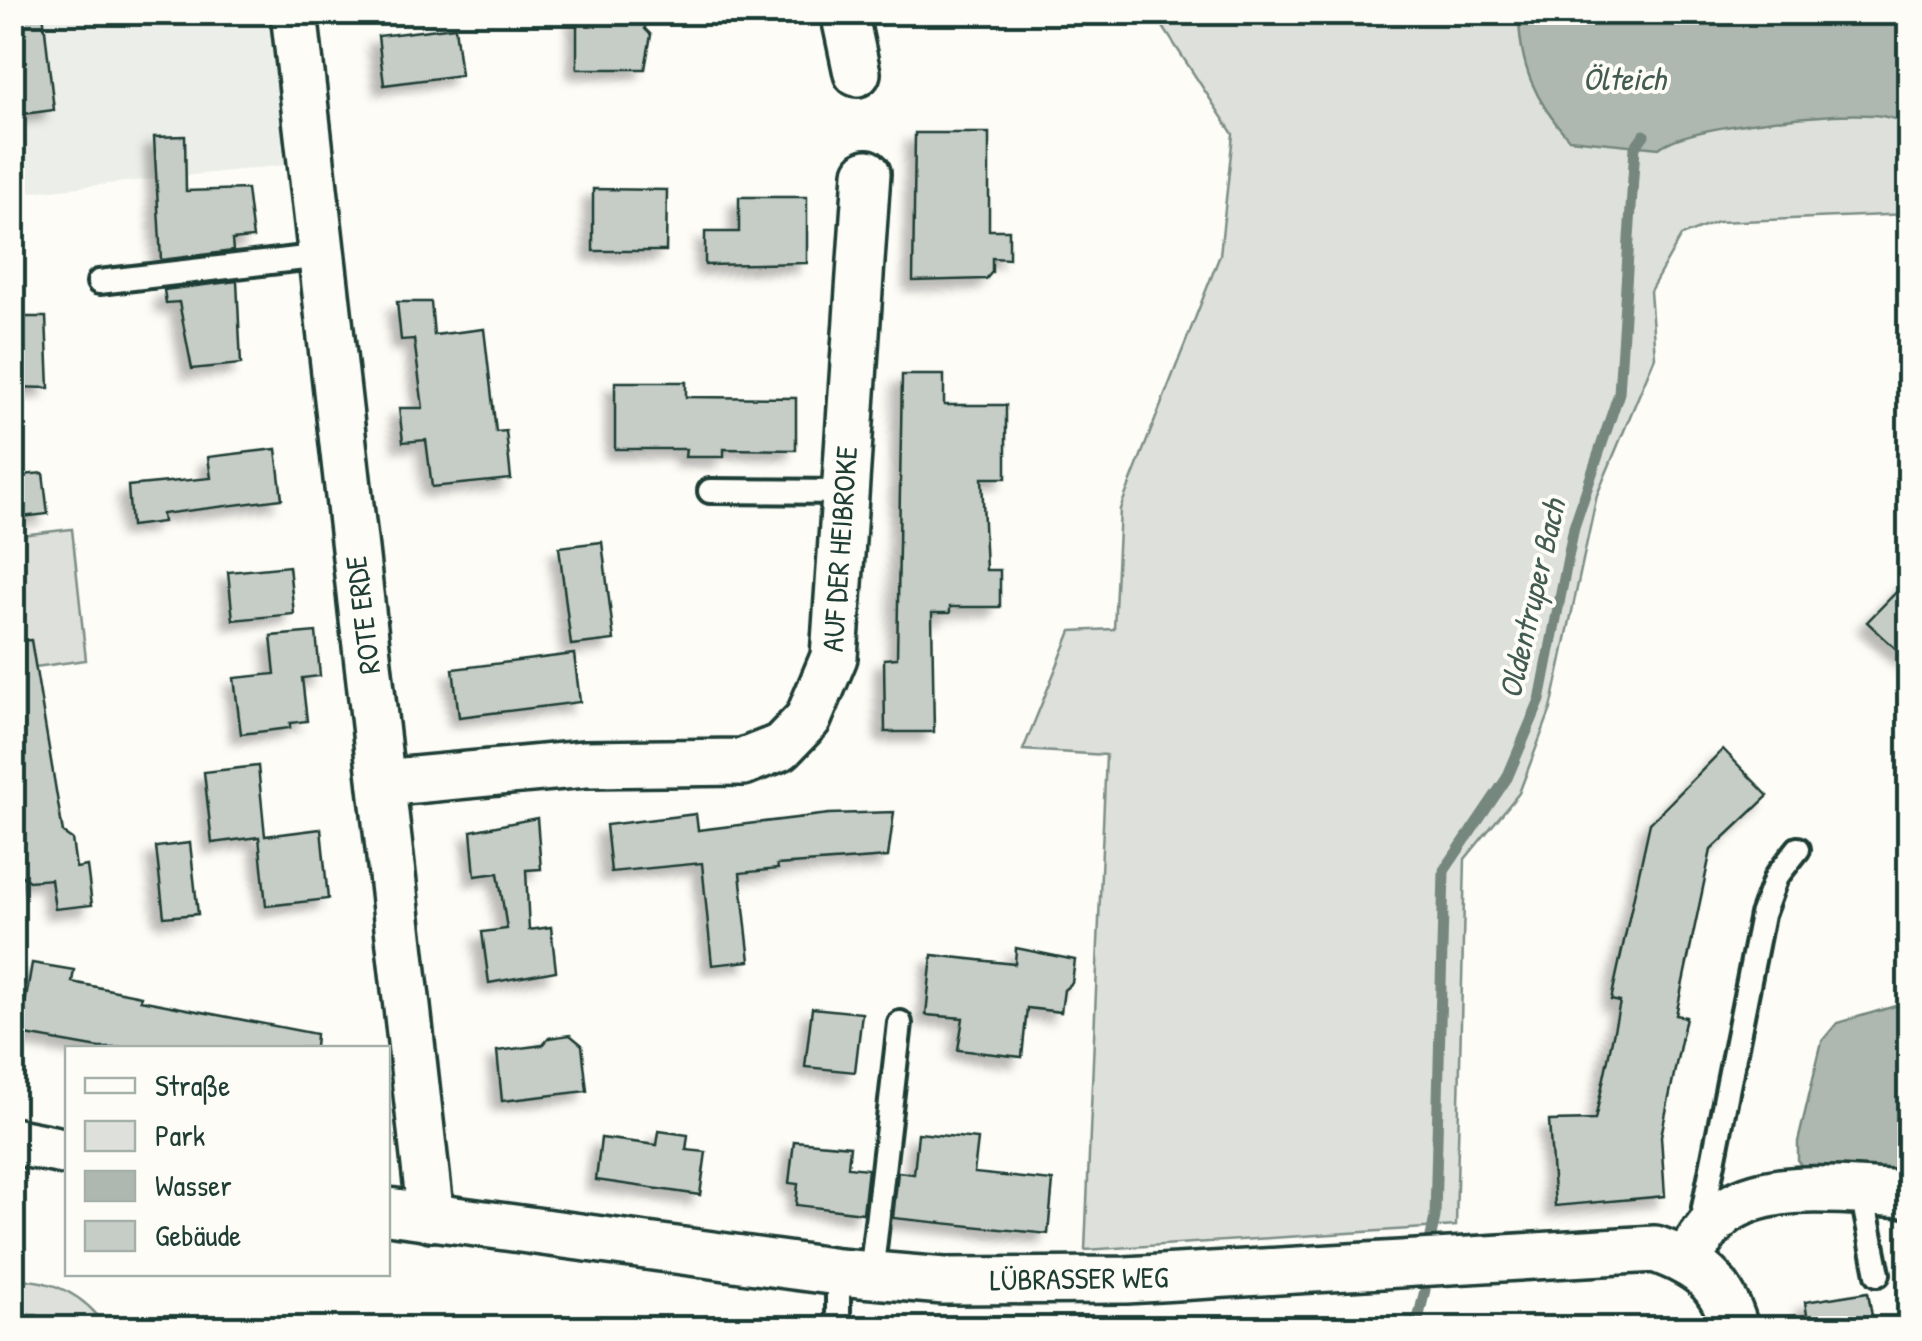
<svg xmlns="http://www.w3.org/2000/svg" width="1922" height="1341" font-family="'Patrick Hand',sans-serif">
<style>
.built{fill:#eceee9}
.green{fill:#dde0db;stroke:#7e8e88;stroke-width:2.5}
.water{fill:#aeb8b1;stroke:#75877f;stroke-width:2.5}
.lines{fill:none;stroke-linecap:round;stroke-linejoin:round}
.stream{stroke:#75877f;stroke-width:11}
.building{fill:#c6cdc7;stroke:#1f3d34;stroke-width:2.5;filter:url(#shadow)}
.lane-casing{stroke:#1f3d34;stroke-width:30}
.street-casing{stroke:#1f3d34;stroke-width:52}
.lane{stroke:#fdfcf7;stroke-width:22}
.street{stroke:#fdfcf7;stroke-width:45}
.labels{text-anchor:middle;stroke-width:8;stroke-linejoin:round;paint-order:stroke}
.street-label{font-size:30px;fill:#1f3d34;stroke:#fdfcf7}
.water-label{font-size:32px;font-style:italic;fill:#435c53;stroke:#fdfcf7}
</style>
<defs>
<filter id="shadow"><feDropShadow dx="-9" dy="9" stdDeviation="5" flood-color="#0004"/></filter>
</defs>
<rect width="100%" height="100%" fill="#fdfcf7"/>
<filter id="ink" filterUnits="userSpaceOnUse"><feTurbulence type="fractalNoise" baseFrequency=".01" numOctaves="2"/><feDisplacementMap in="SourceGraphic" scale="20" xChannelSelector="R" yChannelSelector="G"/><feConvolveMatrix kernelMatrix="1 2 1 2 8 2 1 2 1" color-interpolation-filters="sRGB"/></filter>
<g filter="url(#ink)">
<!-- built -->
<path class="built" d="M12,13H277L294,164L13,194Z"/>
<!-- green -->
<g class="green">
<path d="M1154,13H1909V214L1717,222L1681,236L1650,291L1655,357L1597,495L1551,709L1519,793L1465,859L1456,1226L1085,1250L1106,755L1023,750L1071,631L1114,629L1120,509L1220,255L1233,134Z"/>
<path d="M72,529L86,660L13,670L12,536Z"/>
<path d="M13,1279C52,1279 85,1295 107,1328H62L37,1315L13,1313Z"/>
</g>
<!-- water -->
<g class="water">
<path d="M1519,13H1909V123C1897,120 1884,115 1871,115C1830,112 1688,125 1659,148L1569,139C1535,101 1519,65 1519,13Z"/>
<path d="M1909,1002V1182L1811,1178L1798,1161V1142L1822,1041L1837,1023Z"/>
</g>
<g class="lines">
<!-- stream -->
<g class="stream">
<path d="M1428,1251L1435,1217L1444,871L1507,778L1540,700L1574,527L1619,393L1635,147L1644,135"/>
<path d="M1416,1328L1425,1290L1423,1274"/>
</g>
</g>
<!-- building -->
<g class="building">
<path d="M12,12H43L54,110L23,114Z"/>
<path d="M577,14H645V29L651,35L645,69H577Z"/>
<path d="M455,27L461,75L384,85L378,36Z"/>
<path d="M915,133H989V230H1009V259L992,258V272L986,279L913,281Z"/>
<path d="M185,136L186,191L247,189L253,238L232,240L233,251L161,260L154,137Z"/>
<path d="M593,189L667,190L666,251H593Z"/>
<path d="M739,197H807V263L705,265V232H739Z"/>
<path d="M237,281L241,364L192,369L179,302L166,303L164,290Z"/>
<path d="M397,302H431L434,335L484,329L496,432L506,431L511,479L432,487L426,440L403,442L399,408H423L414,339L401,340Z"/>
<path d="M12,317H46L49,388L12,387Z"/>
<path d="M902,375H944V405H1006V478H982L986,570H1000V607H950V613H932L934,732H885L884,659L897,658Z"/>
<path d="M615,382H686V397L796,398V450L724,449V457H685L686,449H615Z"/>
<path d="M276,449L282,499L162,514L163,522L131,526L128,486L211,478L208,457Z"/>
<path d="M43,473L48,514L12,518V476Z"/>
<path d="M602,542L614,640L571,645L559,547Z"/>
<path d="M289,566L294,614L233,620L228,572Z"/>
<path d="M1910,578V662L1867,622Z"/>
<path d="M316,632L320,676L302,678L307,721L290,723V728L241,734L234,678L275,674L271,636Z"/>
<path d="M31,640L63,833L72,839L76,868L87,866L92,905L55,909L51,879L29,881L12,869V641Z"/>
<path d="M574,654L580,702L459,717L453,669Z"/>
<path d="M1723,749L1768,796L1711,850L1676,1015L1686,1017L1661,1136L1665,1196L1555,1206L1549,1121L1595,1120L1620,1002L1611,1000L1650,823Z"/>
<path d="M258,766L265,836L321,829L328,899L266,906L259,837L212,843L204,772Z"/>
<path d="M894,812L888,857L777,865L778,869L740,873L750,961L712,965L702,863L611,872L606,825L696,814L698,830L829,814Z"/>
<path d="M537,818L541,869L526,870L529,930L551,927L556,971L489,983L482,932L507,929L498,873L475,876L471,831Z"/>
<path d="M190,843L198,914L164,917L156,847Z"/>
<path d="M1016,948L1075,960L1072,983L1064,990L1061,1012L1027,1008L1022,1057L958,1050L963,1018L926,1015L932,955L1015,964Z"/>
<path d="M32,963L74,970L72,982L141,996L140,1000L316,1034L315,1048H99L20,1034Z"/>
<path d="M812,1008L862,1013L855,1072L805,1067Z"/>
<path d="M570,1035L582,1045L587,1091L502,1101L497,1051L543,1045L549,1038Z"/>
<path d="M659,1131L688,1135L686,1150L706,1152L700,1195L596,1180L601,1138L657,1145Z"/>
<path d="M918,1133L978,1139L974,1173L1053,1181L1048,1234L893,1218L898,1172L914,1174Z"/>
<path d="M794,1141L850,1146L848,1167L868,1169L863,1213L796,1205L798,1184L789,1183Z"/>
<path d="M1868,1292L1874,1328H1809L1805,1302Z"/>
</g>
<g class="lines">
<defs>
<g id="lane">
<path d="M99,282L322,256"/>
<path d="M710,491L845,492"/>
<path d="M1862,1193L1878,1274"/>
<path d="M1715,1222L1704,1208L1762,915L1776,877L1798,849"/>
<path d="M871,1275L900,1023"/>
<path d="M838,1328V1272"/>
</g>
<g id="street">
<path d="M294,12L431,1218"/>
<path d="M844,12L857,73"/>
<path d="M382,783L585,764L743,762L781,747L808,719L834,657L867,173"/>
<path d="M12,1141L68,1152"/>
<path d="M388,1211L838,1272L944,1281L1126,1280L1655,1249C1700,1265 1722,1282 1735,1328"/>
<path d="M1685,1262C1698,1243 1711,1220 1731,1208C1778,1179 1856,1193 1910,1194"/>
</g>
</defs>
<!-- lane casing -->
<use href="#lane" class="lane-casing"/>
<!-- street casing -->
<use href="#street" class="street-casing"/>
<!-- lane -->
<use href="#lane" class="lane"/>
<!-- street -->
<use href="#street" class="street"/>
</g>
</g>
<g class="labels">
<!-- street labels -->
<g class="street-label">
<text transform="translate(840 549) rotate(-86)" y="10">AUF DER HEIBROKE</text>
<text transform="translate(363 615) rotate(-97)" y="10">ROTE ERDE</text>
<text transform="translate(1079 1279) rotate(-1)" y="10">LÜBRASSER WEG</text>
</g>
<!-- water labels -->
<g class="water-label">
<text x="1624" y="90">Ölteich</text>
<text transform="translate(1532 599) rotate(-77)" y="11">Oldentruper Bach</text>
</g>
</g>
<!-- margin -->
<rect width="1922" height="1341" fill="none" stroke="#fdfcf7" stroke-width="50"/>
<rect x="25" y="25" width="1872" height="1291" fill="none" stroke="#1f3d34" stroke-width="4" filter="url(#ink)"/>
<!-- legend -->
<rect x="65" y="1046" width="325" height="230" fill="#fdfcf7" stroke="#a4b0a9" stroke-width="2.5"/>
<rect x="85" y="1078" width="50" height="15" fill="#fdfcf7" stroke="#a4b0a9" stroke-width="2.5"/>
<text x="155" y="1096" font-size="30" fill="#1f3d34">Straße</text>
<rect x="85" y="1121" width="50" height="30" fill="#dde0db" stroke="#a4b0a9" stroke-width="2.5"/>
<text x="155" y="1146" font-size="30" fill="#1f3d34">Park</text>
<rect x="85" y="1171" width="50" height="30" fill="#aeb8b1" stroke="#a4b0a9" stroke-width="2.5"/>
<text x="155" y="1196" font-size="30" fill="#1f3d34">Wasser</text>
<rect x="85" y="1221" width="50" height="30" fill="#c6cdc7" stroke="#a4b0a9" stroke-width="2.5"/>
<text x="155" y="1246" font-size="30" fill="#1f3d34">Gebäude</text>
</svg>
